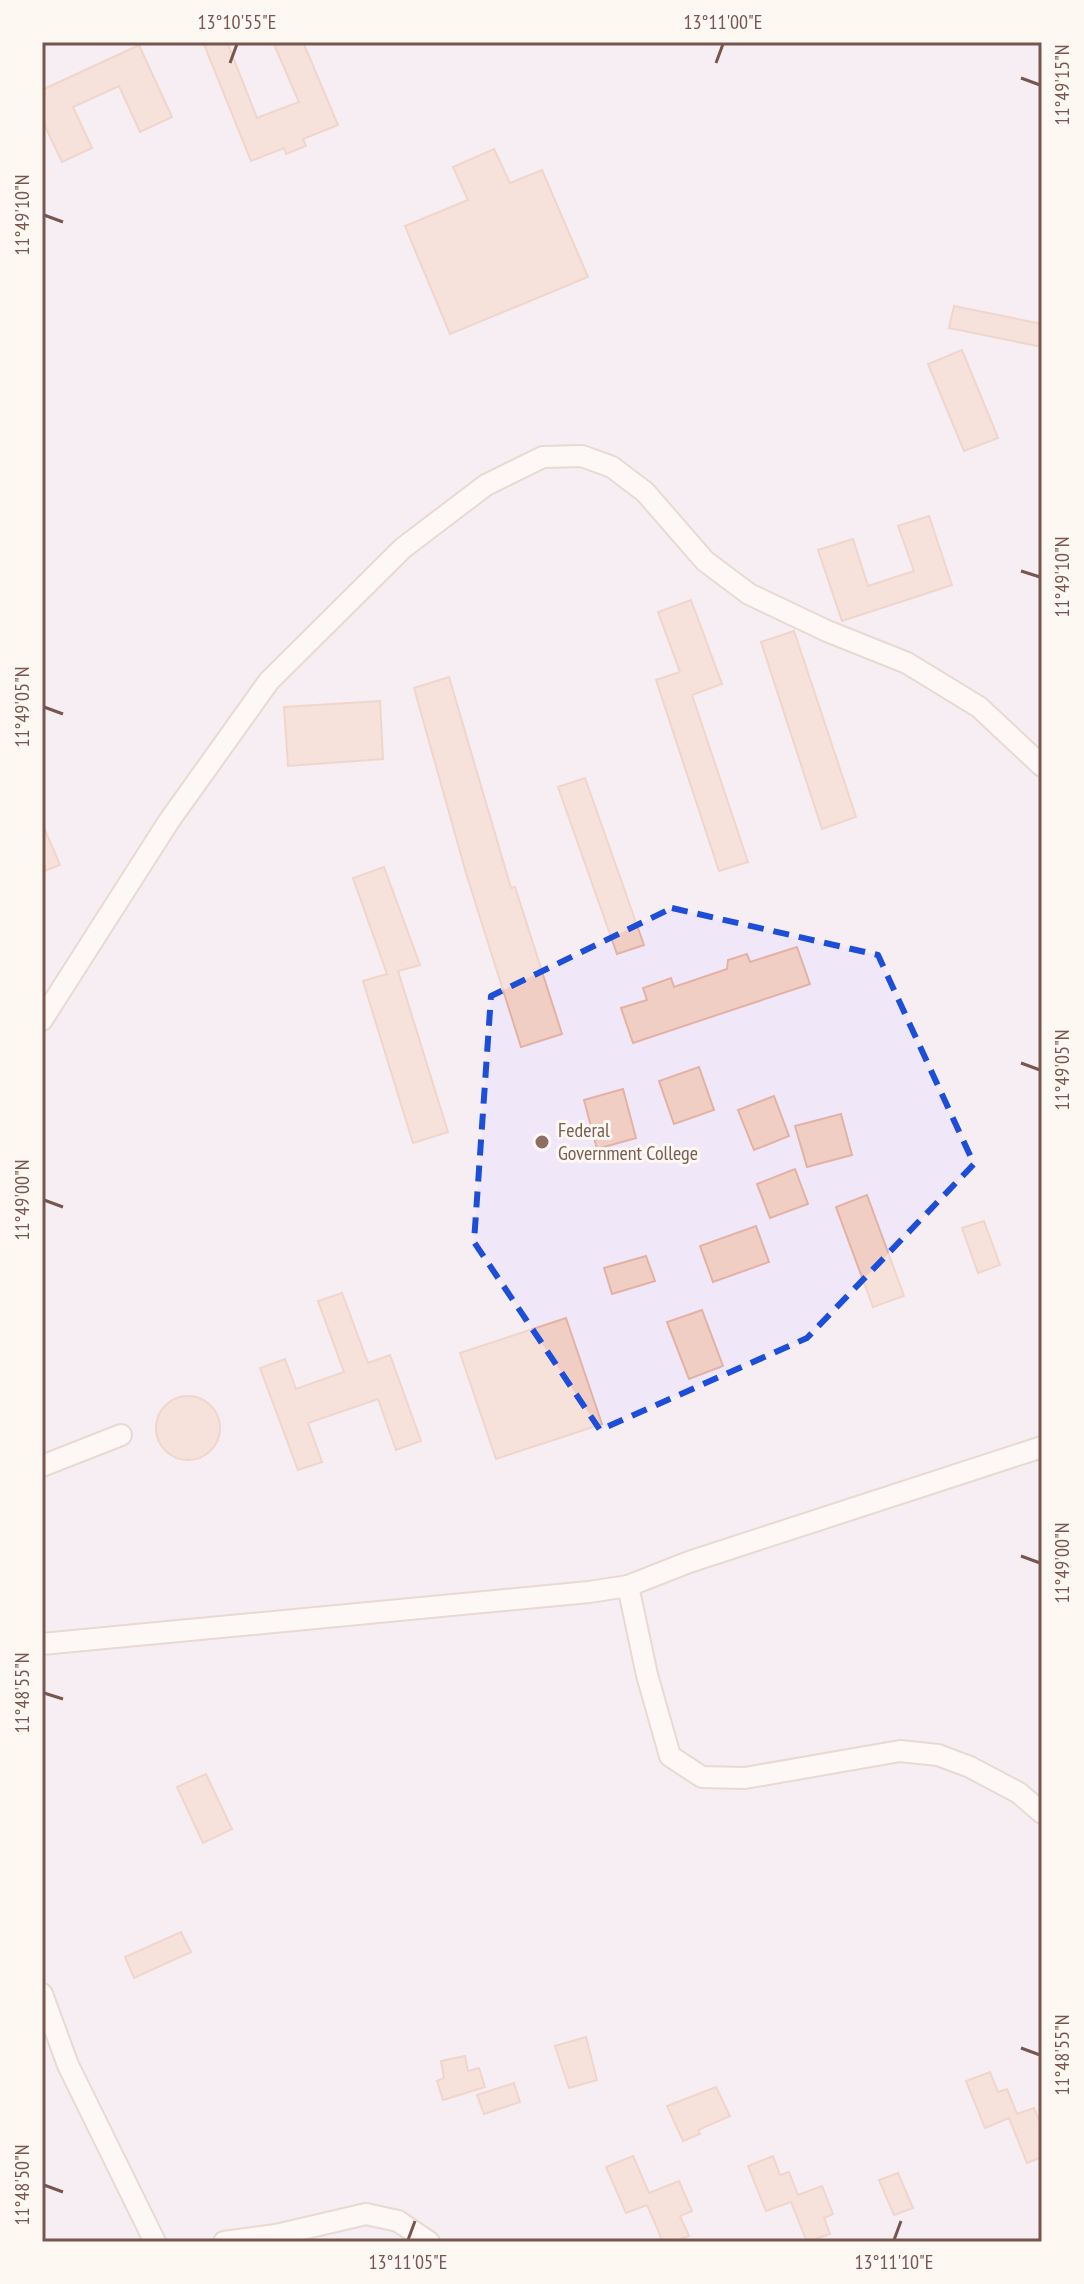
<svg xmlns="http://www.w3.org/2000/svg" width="1084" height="2284" font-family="'PT Sans Narrow',sans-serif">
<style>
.education{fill:#f0e8f9}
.building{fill:#f0cec4;stroke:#e3b2a5;stroke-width:2}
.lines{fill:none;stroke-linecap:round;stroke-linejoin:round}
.minor-casing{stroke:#d1bcb4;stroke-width:24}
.minor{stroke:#fff;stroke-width:20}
.marked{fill:none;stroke:#1d4ed8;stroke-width:6;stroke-dasharray:16 10;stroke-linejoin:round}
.ticks{fill:none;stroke:#77564f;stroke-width:3}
.education-dot{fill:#8d6e63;stroke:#fef8f3;stroke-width:3}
.labels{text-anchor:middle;stroke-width:6;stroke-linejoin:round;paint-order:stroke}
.education-label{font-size:20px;fill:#785e54;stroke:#fef8f3;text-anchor:start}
.neatline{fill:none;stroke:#77564f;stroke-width:3}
.ticks-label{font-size:20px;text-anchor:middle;fill:#77564f}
</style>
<rect width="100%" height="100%" fill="#fcf3ec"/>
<!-- education -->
<rect class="education" x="42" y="42" width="1000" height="2200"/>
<!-- building -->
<g class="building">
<path d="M203,42H227L257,118L299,102L273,42H303L338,125L303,139L306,146L286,154L284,148L251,161Z"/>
<path d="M139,45L172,117L140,132L119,86L73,107L92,148L62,162L42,120V90Z"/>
<path d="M494,149L510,183L542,170L588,277L450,334L405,226L468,200L453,167Z"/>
<path d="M954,306L1042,324V347L949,328Z"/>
<path d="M962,350L998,438L964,451L928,364Z"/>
<path d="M929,516L952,585L842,621L818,550L853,539L868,586L914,571L898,526Z"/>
<path d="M691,600L722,684L692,695L748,862L719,871L656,680L680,672L658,612Z"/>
<path d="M794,631L856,817L822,829L761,642Z"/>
<path d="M449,677L511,888L515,887L562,1034L521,1047L466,873L414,688Z"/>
<path d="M380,701L383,759L288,766L284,707Z"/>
<path d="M585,778L644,945L617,954L558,787Z"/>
<path d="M42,823L60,865L42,872Z"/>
<path d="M384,867L420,965L398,971L448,1132L413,1143L363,981L387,974L353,878Z"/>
<path d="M797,947L810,984L633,1043L621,1008L647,1000L643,988L671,978L674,987L727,969L728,960L747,954L750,962Z"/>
<path d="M699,1067L714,1110L674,1124L659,1081Z"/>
<path d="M623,1089L636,1138L597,1149L584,1100Z"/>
<path d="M774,1096L789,1136L754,1150L738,1110Z"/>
<path d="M841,1114L852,1155L807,1167L795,1126Z"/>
<path d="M795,1169L808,1204L770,1218L757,1184Z"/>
<path d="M867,1195L904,1296L873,1307L836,1207Z"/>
<path d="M984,1221L1000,1265L978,1273L962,1228Z"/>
<path d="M756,1226L769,1262L713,1282L700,1246Z"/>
<path d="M646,1256L655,1281L612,1294L604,1268Z"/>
<path d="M342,1293L368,1363L390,1355L421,1441L396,1450L378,1399L308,1423L322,1462L298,1470L260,1368L285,1359L296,1389L344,1372L318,1301Z"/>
<path d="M702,1310L723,1366L689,1379L667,1322Z"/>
<path d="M566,1318L602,1424L496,1459L460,1353Z"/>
<circle cx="188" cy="1428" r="32"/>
<path d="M206,1774L232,1829L203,1843L177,1787Z"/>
<path d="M181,1932L191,1952L134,1978L125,1957Z"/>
<path d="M586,2037L597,2080L569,2088L555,2046Z"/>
<path d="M465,2056L468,2071L479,2068L485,2087L443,2100L437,2081L444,2078L441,2061Z"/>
<path d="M990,2072L998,2092L1007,2089L1017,2114L1034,2108L1042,2128V2157L1027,2163L1009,2118L985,2128L966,2081Z"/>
<path d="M514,2083L520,2102L484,2114L477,2095Z"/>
<path d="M716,2087L730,2116L698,2130L700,2134L683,2141L667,2106Z"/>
<path d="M633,2156L649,2193L679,2181L692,2211L680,2216L689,2236L674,2242H663L647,2205L626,2213L606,2167Z"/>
<path d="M773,2156L780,2175L789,2172L798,2195L822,2186L833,2214L824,2218L830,2234L807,2242L791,2202L766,2211L748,2166Z"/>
<path d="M898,2173L913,2208L894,2215L879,2180Z"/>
</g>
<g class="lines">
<defs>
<g id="minor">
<path d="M42,1020L169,821L269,681L403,548L486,485L543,457L582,456L612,467L645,492L705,561L749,594L827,631L907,663L979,707L1042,766"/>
<path d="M42,1466L121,1435"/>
<path d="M628,1586L647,1675L670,1756L702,1777L745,1778L900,1751L938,1755L970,1767L1019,1793L1042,1813"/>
<path d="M42,1644L589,1592L628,1586L689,1562L1042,1447"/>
<path d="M42,1994L68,2065L155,2242"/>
<path d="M224,2242L276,2235L366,2214L398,2221L429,2242"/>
</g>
</defs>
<!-- minor casing -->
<use href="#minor" class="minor-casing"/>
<!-- minor -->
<use href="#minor" class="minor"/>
</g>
<!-- marked area -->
<path d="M0 0H1084V2284H0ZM672,908L878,955L974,1164L807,1338L600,1430L474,1242L491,996Z" fill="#fcf3ec" fill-opacity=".55" fill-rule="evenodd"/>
<path class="marked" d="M672,908L878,955L974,1164L807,1338L600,1430L474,1242L491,996Z"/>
<!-- ticks -->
<path class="ticks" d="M230,63L237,44M716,63L723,44M1021,78L1040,85M44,215L63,222M1021,571L1040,577M44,707L63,714M1021,1063L1040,1070M44,1200L63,1207M1021,1556L1040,1563M44,1693L63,1699M1021,2048L1040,2055M44,2185L63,2192M408,2240L415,2221M894,2240L901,2221"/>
<!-- markers -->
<circle class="education-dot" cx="542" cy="1142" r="8"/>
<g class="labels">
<!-- education labels -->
<g class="education-label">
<text x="558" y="1137">Federal<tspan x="558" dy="23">Government College</tspan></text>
</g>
</g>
<!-- border -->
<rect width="1084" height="2284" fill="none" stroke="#fef8f3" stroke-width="88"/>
<rect x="44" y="44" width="996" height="2196" class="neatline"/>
<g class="ticks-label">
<text x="237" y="29">13°10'55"E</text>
<text x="723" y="29">13°11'00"E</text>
<text transform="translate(1062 85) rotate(-90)" y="7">11°49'15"N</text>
<text transform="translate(22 215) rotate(-90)" y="7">11°49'10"N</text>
<text transform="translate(1062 577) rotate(-90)" y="7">11°49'10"N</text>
<text transform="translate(22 707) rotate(-90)" y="7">11°49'05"N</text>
<text transform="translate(1062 1070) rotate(-90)" y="7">11°49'05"N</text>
<text transform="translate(22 1200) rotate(-90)" y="7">11°49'00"N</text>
<text transform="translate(1062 1563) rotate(-90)" y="7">11°49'00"N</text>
<text transform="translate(22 1693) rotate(-90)" y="7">11°48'55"N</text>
<text transform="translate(1062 2055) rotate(-90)" y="7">11°48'55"N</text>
<text transform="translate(22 2185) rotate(-90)" y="7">11°48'50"N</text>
<text x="408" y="2269">13°11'05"E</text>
<text x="894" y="2269">13°11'10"E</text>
</g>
</svg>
